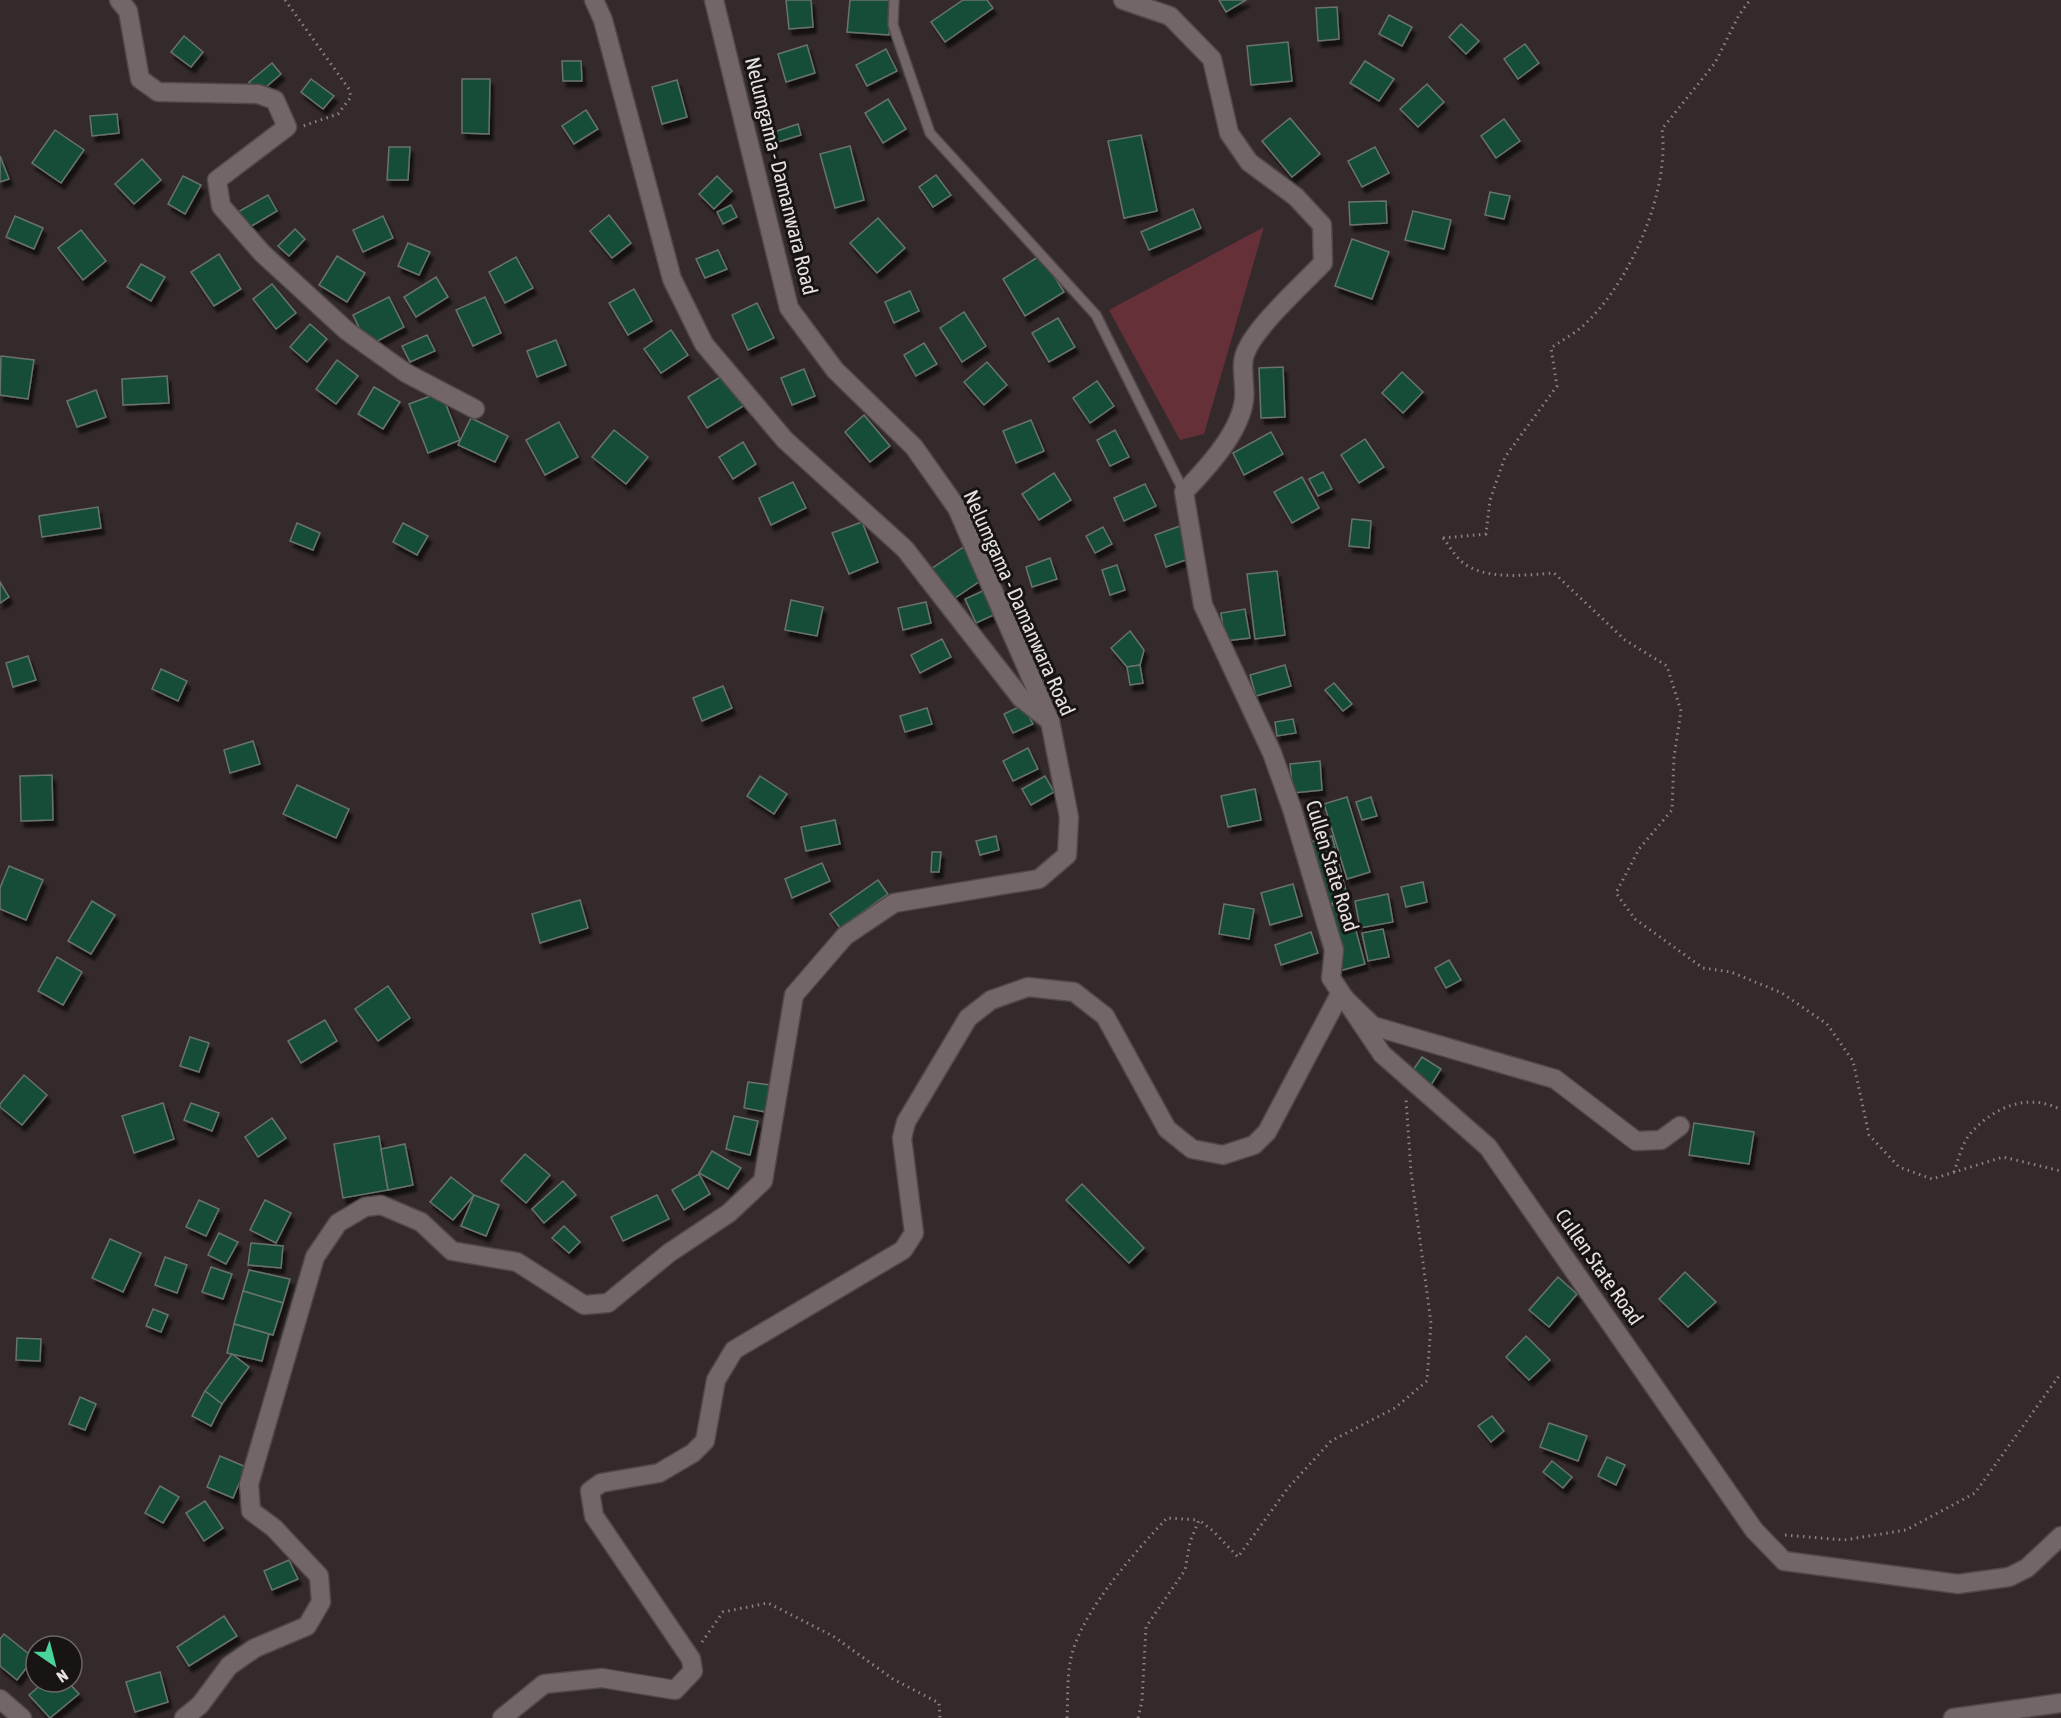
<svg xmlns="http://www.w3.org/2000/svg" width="2061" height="1718" font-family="'Asap Condensed',sans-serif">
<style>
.green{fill:#663039}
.building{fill:#174d37;stroke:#69736e;stroke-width:1.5;filter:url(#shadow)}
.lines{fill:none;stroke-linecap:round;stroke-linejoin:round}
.lane-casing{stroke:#504849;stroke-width:12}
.street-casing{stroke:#504849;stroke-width:21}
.secondary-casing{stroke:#504849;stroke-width:21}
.path{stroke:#8c8384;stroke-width:3;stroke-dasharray:1.5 4.5;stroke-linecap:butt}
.lane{stroke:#726668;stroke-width:9}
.street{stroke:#726668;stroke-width:18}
.secondary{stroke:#726668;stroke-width:18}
.labels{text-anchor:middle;stroke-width:6;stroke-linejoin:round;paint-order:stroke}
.street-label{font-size:21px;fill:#e7e0e1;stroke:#181414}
</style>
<defs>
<filter id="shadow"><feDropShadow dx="3.5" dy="6" stdDeviation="1.5" flood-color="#0009"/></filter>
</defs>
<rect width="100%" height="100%" fill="#342a2b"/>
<!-- green -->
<path class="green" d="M1264,227L1204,434L1180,440L1109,310Z"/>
<!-- building -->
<g class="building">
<path d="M786,0H811L813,27L789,29Z"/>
<path d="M850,0H892L889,35L847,32Z"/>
<path d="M963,0H987L993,8L945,42L931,22Z"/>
<path d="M1219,0H1246L1226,12Z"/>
<path d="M1337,7L1339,39L1318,41L1316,8Z"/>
<path d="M1389,15L1412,27L1402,46L1379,34Z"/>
<path d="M1461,24L1479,41L1466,54L1449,37Z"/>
<path d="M184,36L203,52L191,67L171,52Z"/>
<path d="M1288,42L1292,81L1251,85L1247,46Z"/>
<path d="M1525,44L1539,63L1518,79L1504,59Z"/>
<path d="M807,45L815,73L786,82L778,54Z"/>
<path d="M886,49L897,71L867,86L856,65Z"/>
<path d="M562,61H581L582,81H563Z"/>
<path d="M1365,61L1394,79L1379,101L1350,83Z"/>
<path d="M272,63L281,74L258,94L249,82Z"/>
<path d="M311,79L334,96L323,109L301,92Z"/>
<path d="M462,79H490L489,134L462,133Z"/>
<path d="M677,80L687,117L662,124L652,87Z"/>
<path d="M1427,84L1444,102L1418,127L1400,109Z"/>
<path d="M888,99L906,129L883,143L865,113Z"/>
<path d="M586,110L598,129L574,144L562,126Z"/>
<path d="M117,114L119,133L92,136L90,116Z"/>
<path d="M1290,118L1320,154L1292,177L1262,141Z"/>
<path d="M1504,119L1520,141L1496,158L1481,136Z"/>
<path d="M798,124L801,135L778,142L774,132Z"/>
<path d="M55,130L84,150L61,183L32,163Z"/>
<path d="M1141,135L1157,211L1124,218L1108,141Z"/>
<path d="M850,146L864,200L835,208L820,154Z"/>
<path d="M389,147H410L408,180H387Z"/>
<path d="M1375,147L1389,173L1362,187L1348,161Z"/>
<path d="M0,156L9,179L0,182Z"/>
<path d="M142,159L161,180L134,204L115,184Z"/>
<path d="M936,175L951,195L933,207L919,187Z"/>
<path d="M183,176L201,185L185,214L168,204Z"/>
<path d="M717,176L732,191L714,209L699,194Z"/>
<path d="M1490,192L1510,196L1504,219L1485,215Z"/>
<path d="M268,195L277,211L245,230L236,213Z"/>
<path d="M1386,201L1387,223L1350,225L1349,202Z"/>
<path d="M731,205L737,217L723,224L717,212Z"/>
<path d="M1193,209L1201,228L1149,250L1141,232Z"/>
<path d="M1413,211L1451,220L1444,249L1405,240Z"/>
<path d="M609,215L631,243L612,258L590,231Z"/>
<path d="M15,216L43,228L34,249L6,237Z"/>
<path d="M383,216L393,238L363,252L353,230Z"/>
<path d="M878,218L905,248L877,273L850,243Z"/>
<path d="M295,229L305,239L289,256L278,246Z"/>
<path d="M81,230L106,261L83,280L58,248Z"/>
<path d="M1352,239L1389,252L1372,299L1335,286Z"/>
<path d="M408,243L430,252L419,275L398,266Z"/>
<path d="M718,250L727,269L705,278L696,259Z"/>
<path d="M219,254L241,289L214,306L191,272Z"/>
<path d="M1041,255L1064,292L1025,316L1003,279Z"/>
<path d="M337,256L365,273L347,302L319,285Z"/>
<path d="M516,257L533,288L505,303L489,272Z"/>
<path d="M141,264L165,277L151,301L127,287Z"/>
<path d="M436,277L448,297L416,317L404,297Z"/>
<path d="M272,284L296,313L276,329L253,299Z"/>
<path d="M634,289L652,321L628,335L609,303Z"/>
<path d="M910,291L919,311L894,323L885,302Z"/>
<path d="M389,297L404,327L368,346L353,315Z"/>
<path d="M485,297L501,333L473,346L456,310Z"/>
<path d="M757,303L774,338L748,350L732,315Z"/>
<path d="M964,312L986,346L962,362L940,328Z"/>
<path d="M1058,318L1075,347L1049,362L1032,333Z"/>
<path d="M310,324L327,339L307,362L290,347Z"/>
<path d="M671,330L688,355L661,373L644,349Z"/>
<path d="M427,335L435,351L410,362L402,346Z"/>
<path d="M556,340L566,365L537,377L527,351Z"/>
<path d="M924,343L937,364L916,376L904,355Z"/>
<path d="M1,356L34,360L28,399L0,395Z"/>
<path d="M337,360L358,376L336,404L316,389Z"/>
<path d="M987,362L1007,385L984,405L964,382Z"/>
<path d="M1283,367L1285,417L1261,418L1259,368Z"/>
<path d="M804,369L815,396L792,405L781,378Z"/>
<path d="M1402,372L1423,392L1403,413L1382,393Z"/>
<path d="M725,374L745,405L707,428L688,397Z"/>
<path d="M167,376L169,403L123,405L122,379Z"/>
<path d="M1097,381L1114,406L1090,423L1073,398Z"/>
<path d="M374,387L400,402L383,429L358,414Z"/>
<path d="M96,390L106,417L77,427L67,401Z"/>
<path d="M441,392L460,440L428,453L409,404Z"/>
<path d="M864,415L890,446L870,462L845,432Z"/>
<path d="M471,418L508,436L495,462L458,445Z"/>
<path d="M1031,420L1044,451L1016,463L1003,431Z"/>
<path d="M559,422L578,457L545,475L526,440Z"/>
<path d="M614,430L648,457L626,484L592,457Z"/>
<path d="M1115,430L1129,457L1110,466L1097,440Z"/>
<path d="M1271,432L1283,454L1244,475L1233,453Z"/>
<path d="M1365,439L1384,467L1359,483L1341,455Z"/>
<path d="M743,442L756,464L733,479L719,457Z"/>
<path d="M1323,472L1332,489L1318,496L1309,479Z"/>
<path d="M1054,473L1071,500L1039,520L1022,494Z"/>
<path d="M1302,477L1319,508L1292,523L1274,492Z"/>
<path d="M793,482L806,508L771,525L759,498Z"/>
<path d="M1145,484L1156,506L1124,521L1114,498Z"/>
<path d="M98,507L101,528L42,537L39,516Z"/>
<path d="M1352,519L1371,521L1369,548L1349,546Z"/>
<path d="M862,522L878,562L849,574L832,533Z"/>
<path d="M297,523L320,533L313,550L290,541Z"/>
<path d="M403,523L428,536L417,555L393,542Z"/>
<path d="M1180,526L1191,558L1166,567L1155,535Z"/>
<path d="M1103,527L1112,544L1095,553L1086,536Z"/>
<path d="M965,546L986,577L952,600L931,569Z"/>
<path d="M1050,558L1057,579L1032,587L1026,567Z"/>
<path d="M1117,565L1125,590L1110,595L1102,570Z"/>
<path d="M1277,571L1285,635L1255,639L1247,574Z"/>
<path d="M0,582L9,597L0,603Z"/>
<path d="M985,590L996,614L976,623L965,599Z"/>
<path d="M791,600L823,607L817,636L785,630Z"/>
<path d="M926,602L931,623L903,630L898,608Z"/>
<path d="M1245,609L1250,638L1225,641L1221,613Z"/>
<path d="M1130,631L1144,650L1140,665L1127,667L1111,648Z"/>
<path d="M942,639L951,657L920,673L911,655Z"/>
<path d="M28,656L36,680L13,687L6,663Z"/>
<path d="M1140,665L1143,683L1130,685L1127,667Z"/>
<path d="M1285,665L1291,686L1256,696L1250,675Z"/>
<path d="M161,669L187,681L178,701L152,689Z"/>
<path d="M1334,683L1352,704L1343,711L1325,690Z"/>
<path d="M723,686L732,708L702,721L693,698Z"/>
<path d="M1023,705L1033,724L1013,733L1004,714Z"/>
<path d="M927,708L932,724L905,732L900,716Z"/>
<path d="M1293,719L1296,733L1277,736L1275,722Z"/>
<path d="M253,741L260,764L230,773L224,750Z"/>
<path d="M1028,748L1038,769L1013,781L1003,761Z"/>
<path d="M1320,761L1322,790L1293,793L1290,764Z"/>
<path d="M52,775L53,820L21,821L20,776Z"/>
<path d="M760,776L787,794L774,814L747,796Z"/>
<path d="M1045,776L1054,792L1031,805L1022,789Z"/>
<path d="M297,785L349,809L336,838L283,814Z"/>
<path d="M1255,789L1261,820L1228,827L1221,796Z"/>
<path d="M1347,797L1370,872L1347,879L1324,804Z"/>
<path d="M1371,797L1377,816L1362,820L1356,802Z"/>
<path d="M835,820L840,844L806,851L801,827Z"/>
<path d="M996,836L999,850L980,855L976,841Z"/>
<path d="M1332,836L1348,899L1323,906L1307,843Z"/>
<path d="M932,852H941L939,872H931Z"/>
<path d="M822,863L830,881L792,898L785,879Z"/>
<path d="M9,866L43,880L26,920L0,909V888Z"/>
<path d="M878,880L888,894L840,928L830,914Z"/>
<path d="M1423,882L1427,902L1406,907L1401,887Z"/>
<path d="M1293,884L1302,916L1270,925L1261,893Z"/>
<path d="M1388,894L1393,922L1360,928L1355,901Z"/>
<path d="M580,900L588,928L540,943L532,914Z"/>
<path d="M92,901L115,915L91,954L68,941Z"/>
<path d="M1348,901L1365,964L1339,971L1322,908Z"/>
<path d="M1224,904L1254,909L1249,939L1219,934Z"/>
<path d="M1383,929L1389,957L1368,961L1362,933Z"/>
<path d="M1311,932L1318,953L1281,965L1275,945Z"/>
<path d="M57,957L82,972L63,1005L38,991Z"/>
<path d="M1449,960L1461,980L1446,988L1435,968Z"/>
<path d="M388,986L410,1018L378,1041L355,1009Z"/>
<path d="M325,1020L337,1041L301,1063L288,1041Z"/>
<path d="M190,1037L209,1043L199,1072L180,1066Z"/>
<path d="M1422,1057L1441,1069L1431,1085L1411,1073Z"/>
<path d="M24,1075L47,1095L22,1125L0,1107V1104Z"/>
<path d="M748,1082L770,1085L766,1112L744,1108Z"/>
<path d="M163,1103L174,1139L134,1153L122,1116Z"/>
<path d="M191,1103L219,1113L212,1131L184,1120Z"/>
<path d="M734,1116L758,1121L750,1155L726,1149Z"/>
<path d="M272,1118L286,1138L258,1157L245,1137Z"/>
<path d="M1694,1123L1754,1132L1749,1164L1689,1155Z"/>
<path d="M379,1136L388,1190L343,1198L334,1144Z"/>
<path d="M405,1144L413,1185L388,1190L381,1149Z"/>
<path d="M712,1151L741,1168L728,1189L699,1173Z"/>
<path d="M525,1154L550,1175L526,1203L501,1181Z"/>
<path d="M699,1174L710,1194L684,1210L672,1190Z"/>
<path d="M451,1177L474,1195L453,1220L430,1202Z"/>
<path d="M563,1181L576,1195L544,1223L532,1209Z"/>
<path d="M1082,1184L1144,1248L1129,1263L1066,1200Z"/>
<path d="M474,1195L499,1205L486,1236L461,1226Z"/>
<path d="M657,1195L669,1219L623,1241L611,1217Z"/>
<path d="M199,1200L219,1209L206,1236L186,1227Z"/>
<path d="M265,1200L291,1213L276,1243L250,1230Z"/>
<path d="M564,1226L580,1242L569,1253L552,1238Z"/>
<path d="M219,1233L238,1242L226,1264L208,1255Z"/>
<path d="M110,1239L141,1253L123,1292L92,1278Z"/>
<path d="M251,1243L283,1246L281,1268L248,1265Z"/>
<path d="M165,1257L187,1265L177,1293L155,1285Z"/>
<path d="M211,1267L232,1274L223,1299L202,1292Z"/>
<path d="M249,1270L290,1279L283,1303L243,1291Z"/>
<path d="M1685,1272L1716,1302L1688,1327L1659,1299Z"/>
<path d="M1558,1277L1577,1294L1549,1327L1529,1310Z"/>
<path d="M243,1291L283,1303L273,1335L234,1324Z"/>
<path d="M153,1309L168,1315L161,1332L146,1326Z"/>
<path d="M234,1324L269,1334L262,1361L227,1353Z"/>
<path d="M1526,1336L1550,1360L1529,1380L1506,1357Z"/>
<path d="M17,1338L41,1339L40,1361L16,1360Z"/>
<path d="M232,1354L249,1367L222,1404L205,1391Z"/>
<path d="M205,1391L222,1404L211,1426L192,1416Z"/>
<path d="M80,1397L96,1404L85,1430L69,1424Z"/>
<path d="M1492,1416L1504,1431L1491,1442L1478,1426Z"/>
<path d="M1549,1423L1587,1436L1578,1461L1540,1447Z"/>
<path d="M220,1456L246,1467L233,1498L207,1487Z"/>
<path d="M1607,1457L1625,1465L1616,1485L1598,1476Z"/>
<path d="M1552,1461L1572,1477L1563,1488L1543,1472Z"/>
<path d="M160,1486L179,1497L163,1523L145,1513Z"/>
<path d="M205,1501L223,1528L204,1541L186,1513Z"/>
<path d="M289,1560L298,1579L272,1590L264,1571Z"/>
<path d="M224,1616L237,1636L189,1666L177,1647Z"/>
<path d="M4,1634L34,1658L17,1680L0,1666V1639Z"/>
<path d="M160,1672L168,1702L135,1712L126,1682Z"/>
<path d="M44,1682H68L79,1694L50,1718L29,1695Z"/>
</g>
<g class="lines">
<defs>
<path id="lane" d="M894,0L893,25L930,133L1096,315L1184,492"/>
<g id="street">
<path d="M119,0L128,11L140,79L158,92L258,94L275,100L287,127L217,180L221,206L262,253L347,331L406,373L475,409"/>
<path d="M594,0L603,20L672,279L704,344L785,440L905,549L1021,698L1050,721"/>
<path d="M1123,0L1170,16L1212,59L1229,133L1249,162L1296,197L1322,225L1323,263C1302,285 1254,328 1245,354C1240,367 1246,386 1244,400C1240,433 1206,469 1184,492L1203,605L1272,753L1292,809L1334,950L1331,978L1382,1054L1488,1147L1754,1530L1784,1561L1958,1584L2009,1577L2027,1568L2061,1536"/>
<path d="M502,1718L544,1684L602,1678L675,1690L693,1671L691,1659L594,1516L590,1491L601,1483L659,1473L693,1453L705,1441L716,1380L734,1350L903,1250L914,1233L902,1138L906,1122L968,1018L991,1000L1028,987L1074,992L1105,1016L1167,1129L1192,1149L1223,1155L1254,1145L1267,1132L1340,994L1373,1026L1555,1079L1636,1141L1661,1140L1680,1126"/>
<path d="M1953,1718L2061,1703"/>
</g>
<g id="secondary">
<path d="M0,1699L22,1718"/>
<path d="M184,1718L200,1705L229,1666L255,1648L307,1626L321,1602L319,1576L274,1528L251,1511L249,1484L315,1257L338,1223L365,1207L381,1205L421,1222L452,1251L517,1262L584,1305L608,1303L669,1253L729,1213L763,1181L794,995L845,936L894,903L1039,879L1067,855L1069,817L1050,721L957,508L914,447L835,370L789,308L714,0"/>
</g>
</defs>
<!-- lane casing -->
<use href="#lane" class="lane-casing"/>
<!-- street casing -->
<use href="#street" class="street-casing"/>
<!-- secondary casing -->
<use href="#secondary" class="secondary-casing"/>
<!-- path -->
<g class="path">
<path d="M285,0L349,89L351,97L338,114L303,126"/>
<path d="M1443,538C1449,545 1454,555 1461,561C1483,581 1526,575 1554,573L1625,640L1667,666L1681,711L1674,757L1672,810L1639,849L1616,893L1635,919L1703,968L1731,972L1782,993L1827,1024L1853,1061L1869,1135L1899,1167L1932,1179L2003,1157L2061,1171"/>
<path d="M1443,538L1486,534L1490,500L1505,457L1557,386L1551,348C1562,340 1576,333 1585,324C1631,281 1670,191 1662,129L1715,63L1739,15L1750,0"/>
<path d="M1954,1172C1958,1161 1962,1143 1970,1134C1993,1107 2029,1092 2061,1110"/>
<path d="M1785,1535L1844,1540L1906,1530L1975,1493L2061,1373"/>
<path d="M702,1642L723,1612L768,1603L833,1636L893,1679L939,1703L940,1718"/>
<path d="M1067,1718C1068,1700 1067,1681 1070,1663C1077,1616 1135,1552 1167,1518L1199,1520"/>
<path d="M1138,1718L1142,1701L1146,1627L1185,1570L1190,1542L1199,1520L1213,1531L1238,1557L1288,1488L1331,1441L1395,1408L1427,1381L1431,1323L1411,1172L1406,1099"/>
</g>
<!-- lane -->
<use href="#lane" class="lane"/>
<!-- street -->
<use href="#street" class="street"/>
<!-- secondary -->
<use href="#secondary" class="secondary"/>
</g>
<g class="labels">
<!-- street labels -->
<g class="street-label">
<text transform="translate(781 176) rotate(76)" y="7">Nelumgama - Damanwara Road</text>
<text transform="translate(1019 603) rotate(66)" y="7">Nelumgama - Damanwara Road</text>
<text transform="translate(1332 866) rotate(73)" y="7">Cullen State Road</text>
<text transform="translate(1599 1267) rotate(55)" y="7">Cullen State Road</text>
</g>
</g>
<!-- north arrow -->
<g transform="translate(54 1664) rotate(145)"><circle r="28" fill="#181414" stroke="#6b6666" stroke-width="1.5"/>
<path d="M0-4.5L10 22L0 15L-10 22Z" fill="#4ad49c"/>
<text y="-9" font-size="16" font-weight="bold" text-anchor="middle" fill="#e7e0e1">N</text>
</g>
</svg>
